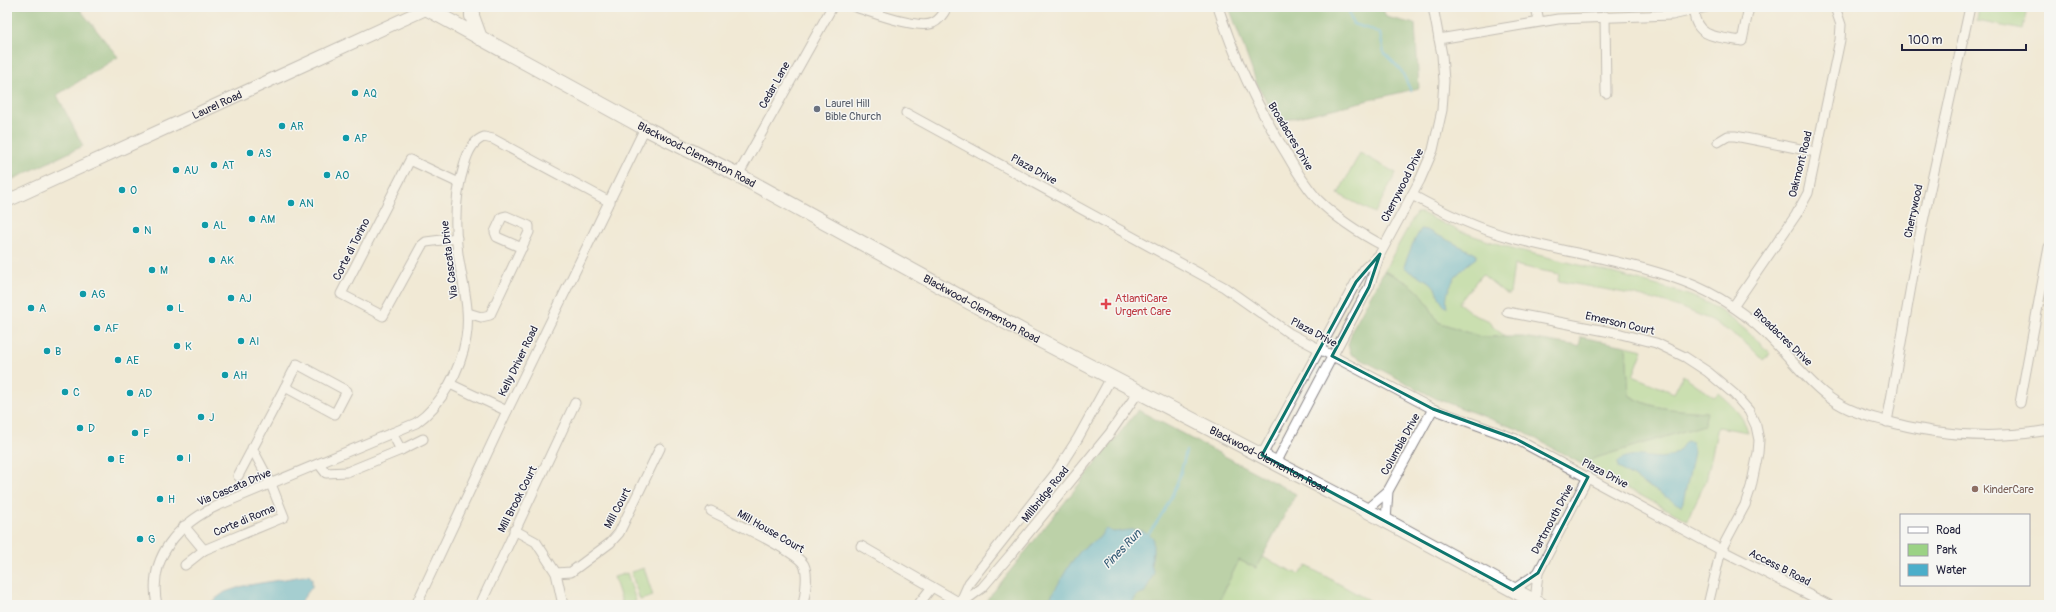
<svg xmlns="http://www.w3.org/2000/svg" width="2056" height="612" font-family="Pangolin,sans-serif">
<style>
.green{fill:#9bd284;stroke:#5e7a60}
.forest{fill:#7cb472;stroke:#4f6b56}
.water{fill:#4baeca;stroke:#366882}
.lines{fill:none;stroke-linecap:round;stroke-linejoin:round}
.stream{stroke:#4baeca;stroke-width:2.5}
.minor-casing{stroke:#8a8688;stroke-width:11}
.secondary-casing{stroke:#8a8688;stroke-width:14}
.primary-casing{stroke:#8a8688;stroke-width:16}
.minor{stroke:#fff;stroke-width:9}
.secondary{stroke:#fff;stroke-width:12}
.primary{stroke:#fff;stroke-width:14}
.marked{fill:none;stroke:#0f766e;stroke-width:3;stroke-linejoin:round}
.culture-dot{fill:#0f9aa8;stroke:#f6f6f2;stroke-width:1.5}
.worship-dot{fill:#6b7280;stroke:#f6f6f2;stroke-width:1.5}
.health-dot{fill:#e0444e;stroke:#f6f6f2;stroke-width:1.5}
.education-dot{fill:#8d6e63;stroke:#f6f6f2;stroke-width:1.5}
.labels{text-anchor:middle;stroke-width:3;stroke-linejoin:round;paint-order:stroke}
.street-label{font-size:11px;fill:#22223b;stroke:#f6f6f2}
.culture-label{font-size:11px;fill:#0d838f;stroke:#f6f6f2;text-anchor:start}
.worship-label{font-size:11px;fill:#5b616d;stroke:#f6f6f2;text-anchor:start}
.health-label{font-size:11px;fill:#be3a42;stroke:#f6f6f2;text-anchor:start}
.education-label{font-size:11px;fill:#785e54;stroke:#f6f6f2;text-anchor:start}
.water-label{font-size:12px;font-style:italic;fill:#325a74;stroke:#f6f6f2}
</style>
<rect width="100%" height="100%" fill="#f6f6f2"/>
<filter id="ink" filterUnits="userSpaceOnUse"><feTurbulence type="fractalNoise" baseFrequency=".025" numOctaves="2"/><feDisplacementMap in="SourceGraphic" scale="8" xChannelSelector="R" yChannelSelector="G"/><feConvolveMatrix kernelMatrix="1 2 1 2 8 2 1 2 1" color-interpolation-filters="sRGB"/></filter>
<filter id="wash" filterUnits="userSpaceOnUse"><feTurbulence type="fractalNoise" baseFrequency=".012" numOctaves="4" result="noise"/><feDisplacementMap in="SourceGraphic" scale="16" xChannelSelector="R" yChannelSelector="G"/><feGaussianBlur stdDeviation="0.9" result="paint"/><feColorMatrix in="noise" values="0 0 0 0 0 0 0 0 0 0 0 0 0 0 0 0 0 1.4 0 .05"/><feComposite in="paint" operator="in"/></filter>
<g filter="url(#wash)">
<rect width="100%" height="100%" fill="#f1e9d5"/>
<!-- green -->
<g class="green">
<path d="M1979,7H2027L2023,30L1977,21Z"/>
<path d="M1360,153L1396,173L1375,213L1338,194Z"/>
<path d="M1416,213H1422C1490,250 1567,259 1641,281C1664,288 1688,293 1709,304C1732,317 1753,335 1770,354L1763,360C1708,301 1633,295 1558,281L1559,274L1514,265L1510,294H1506L1482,274L1459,303L1474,315L1490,321L1493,327L1505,336L1481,337L1438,322C1421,291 1417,286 1384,271Z"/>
<path d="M1626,346L1643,350L1633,376L1674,393L1683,375L1714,397L1718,393C1731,404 1744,416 1748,432L1718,427L1706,481L1687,520L1587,467L1592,459L1704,425L1706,412C1680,410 1652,410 1629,395Z"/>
<path d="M1262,557L1298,574L1307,566L1368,600L1370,605H1217L1239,560L1256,568Z"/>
<path d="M644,568L653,596L640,600L631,572Z"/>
<path d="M627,573L636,601L623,605L614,577Z"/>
</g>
<!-- forest -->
<g class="forest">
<path d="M7,7H78L118,57L57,95L83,146L7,182Z"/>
<path d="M1229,7H1382L1386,17L1415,24L1419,88L1278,122L1257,84Z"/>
<path d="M1384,271C1417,286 1421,291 1438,322L1481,337H1523L1579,346L1581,337L1626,346L1629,395C1652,410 1680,410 1707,412L1704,425L1592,459L1587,467L1520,430L1437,399L1351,354L1348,345L1353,328Z"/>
<path d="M1138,410L1296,494L1256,568L1239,560L1217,605H983Z"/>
</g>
<!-- water -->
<g class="water">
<path d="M1421,229L1427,230L1476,254V258C1460,269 1443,287 1447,308C1438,302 1439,290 1431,283C1423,276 1410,275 1404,266L1413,243Z"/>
<path d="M1686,441L1692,442L1694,452L1683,502L1681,506L1618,468V462C1633,447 1656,464 1673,455C1679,452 1682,446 1686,441Z"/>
<path d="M1105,529C1109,529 1110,532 1114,532C1127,531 1142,525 1153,538V552L1151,565L1154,573L1145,592L1137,595L1131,605H1046L1070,564L1082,549L1099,538Z"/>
<path d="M309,575L312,579V587L298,605H207L225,592L243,586Z"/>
</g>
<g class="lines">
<!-- stream -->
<g class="stream">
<path d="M1349,7L1350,16L1353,24L1373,30L1380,34L1384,53L1401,70L1411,91"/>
<path d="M1146,537C1166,512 1180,482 1186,451"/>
</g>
</g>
</g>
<g filter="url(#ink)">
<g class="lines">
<defs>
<g id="minor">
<path d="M855,7C872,12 918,30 933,23C940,20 944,13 947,7"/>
<path d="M1218,7C1235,59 1257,107 1286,153C1295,169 1305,185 1317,199C1337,219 1359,233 1384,246"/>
<path d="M1536,7L1539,21"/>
<path d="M1694,11C1695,39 1721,37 1742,41L1749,7"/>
<path d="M1605,16L1606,93"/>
<path d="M1439,39L1558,19L1672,15L1707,7"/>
<path d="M906,113L1224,287L1289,333L1433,409L1516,439L1721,550L1829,605"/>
<path d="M1718,142L1728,136H1735L1816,152"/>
<path d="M738,175L832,7"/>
<path d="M1412,195C1444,213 1476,228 1512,238C1568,253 1628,261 1683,281C1718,294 1750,316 1776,344C1792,360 1806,379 1825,394C1841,408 1861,415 1882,420C1937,436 1992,440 2049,430"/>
<path d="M457,238L426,242L422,245L383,316L341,294L410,160L459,183"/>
<path d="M1733,307L1796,215L1808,193L1840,40L1841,25L1835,7"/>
<path d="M1507,312L1621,334L1656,343L1685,357L1708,372L1734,394L1749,411L1756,426L1759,440L1758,453L1751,487L1745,505L1721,550L1708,605"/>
<path d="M468,313L481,317L490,315L529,232V226L506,216L502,217L495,232L497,237L522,248"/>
<path d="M297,364L347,391L335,414L285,387Z"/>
<path d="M450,384L507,411"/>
<path d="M2020,403L2049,247"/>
<path d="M1887,422L1920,235L1970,7"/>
<path d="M401,450L423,439"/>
<path d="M1262,455L1356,282L1365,268L1380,254"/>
<path d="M1276,463L1369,287L1380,254L1420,180L1433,150L1442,110L1444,81L1442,55L1433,7"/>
<path d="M319,464L326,473L347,472L401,450L392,433"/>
<path d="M238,476L285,387"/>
<path d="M1366,510L1388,491"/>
<path d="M711,511C728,520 797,551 804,565C809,576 805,594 803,605"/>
<path d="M1386,521L1388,491L1433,409"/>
<path d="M184,526L204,550"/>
<path d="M514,530L536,542L556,573L563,605"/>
<path d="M861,546L960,603"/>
<path d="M185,565L204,550L284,517L271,484L252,448"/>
<path d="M556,573L571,572L610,543L619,533L660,448"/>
<path d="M1513,590L1538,573"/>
<path d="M1535,602L1538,573L1588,477"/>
<path d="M960,603L969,583L1055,474L1078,438L1112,376"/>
<path d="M157,605C147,557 179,523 219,505L416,423C442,405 461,369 466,338C471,309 462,282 458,254C454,224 455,195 464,166C467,154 472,141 484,137L493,139L610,202"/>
<path d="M416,605L507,411L645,128"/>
<path d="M480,605L575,403"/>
<path d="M918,605L932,587"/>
<path d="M959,605L982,588L1012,553L1110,433L1139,391"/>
</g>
<g id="secondary">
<path id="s1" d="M7,201L430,7"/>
</g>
<g id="primary">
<path id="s2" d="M424,7L645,128L738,175L1024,332L1366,510L1541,605"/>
<path d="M472,7V16L480,38"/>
</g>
</defs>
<!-- minor casing -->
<use href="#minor" class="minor-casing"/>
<!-- secondary casing -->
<use href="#secondary" class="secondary-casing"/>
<!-- primary casing -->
<use href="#primary" class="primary-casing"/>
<!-- minor -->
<use href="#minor" class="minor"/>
<!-- secondary -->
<use href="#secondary" class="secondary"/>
<!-- primary -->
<use href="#primary" class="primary"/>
</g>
</g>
<!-- marked area -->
<path d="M0 0H2056V612H0ZM1380,254L1369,287L1332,356L1433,409L1516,439L1588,477L1538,573L1513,590L1262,455L1356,282Z" fill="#f1e9d5" fill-opacity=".55" fill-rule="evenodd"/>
<path class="marked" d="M1380,254L1369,287L1332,356L1433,409L1516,439L1588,477L1538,573L1513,590L1262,455L1356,282Z"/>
<!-- markers -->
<g class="culture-dot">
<circle cx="355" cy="93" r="4"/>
<circle cx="282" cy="126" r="4"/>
<circle cx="346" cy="138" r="4"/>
<circle cx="250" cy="153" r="4"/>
<circle cx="214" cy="165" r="4"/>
<circle cx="176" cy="170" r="4"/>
<circle cx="327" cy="175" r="4"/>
<circle cx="122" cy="190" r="4"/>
<circle cx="291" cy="203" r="4"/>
<circle cx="252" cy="219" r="4"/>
<circle cx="205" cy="225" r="4"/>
<circle cx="136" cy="230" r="4"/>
<circle cx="212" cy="260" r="4"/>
<circle cx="152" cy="270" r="4"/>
<circle cx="83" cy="294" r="4"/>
<circle cx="231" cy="298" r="4"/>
<circle cx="31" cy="308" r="4"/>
<circle cx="170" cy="308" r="4"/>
<circle cx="97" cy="328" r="4"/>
<circle cx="241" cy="341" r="4"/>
<circle cx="177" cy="346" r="4"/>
<circle cx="47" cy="351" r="4"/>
<circle cx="118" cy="360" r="4"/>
<circle cx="225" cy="375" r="4"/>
<circle cx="65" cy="392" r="4"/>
<circle cx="130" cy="393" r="4"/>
<circle cx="201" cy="417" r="4"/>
<circle cx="80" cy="428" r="4"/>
<circle cx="135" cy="433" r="4"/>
<circle cx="180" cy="458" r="4"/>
<circle cx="111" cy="459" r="4"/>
<circle cx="160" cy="499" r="4"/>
<circle cx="140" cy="539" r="4"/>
</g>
<circle class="worship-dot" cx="817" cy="109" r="4"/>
<path class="health-dot" d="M1104 298h4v4h4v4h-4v4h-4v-4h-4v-4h4z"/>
<circle class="education-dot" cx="1975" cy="489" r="4"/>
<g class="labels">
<!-- street labels -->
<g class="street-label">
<text transform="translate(774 85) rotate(-61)" y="4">Cedar Lane</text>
<text dy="4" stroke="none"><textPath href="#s1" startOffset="231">Laurel Road</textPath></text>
<text transform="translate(1291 136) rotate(59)" y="4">Broadacres Drive</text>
<text dy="4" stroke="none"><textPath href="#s2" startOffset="310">Blackwood-Clementon Road</textPath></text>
<text transform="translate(1800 164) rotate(-76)" y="4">Oakmont Road</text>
<text transform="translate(1034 169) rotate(29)" y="4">Plaza Drive</text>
<text transform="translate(1402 185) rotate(-63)" y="4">Cherrywood Drive</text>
<text transform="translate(1913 211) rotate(-78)" y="4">Cherrywood</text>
<text transform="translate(351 249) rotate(-63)" y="4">Corte di Torino</text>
<text transform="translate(449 260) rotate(-97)" y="4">Via Cascata Drive</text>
<text dy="4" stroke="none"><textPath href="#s2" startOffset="634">Blackwood-Clementon Road</textPath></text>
<text transform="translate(1620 323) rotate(13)" y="4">Emerson Court</text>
<text transform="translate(1314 332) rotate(28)" y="4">Plaza Drive</text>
<text transform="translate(1783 337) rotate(44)" y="4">Broadacres Drive</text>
<text transform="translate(518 361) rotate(-64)" y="4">Kelly Driver Road</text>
<text transform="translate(1400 444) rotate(-61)" y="4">Columbia Drive</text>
<text dy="4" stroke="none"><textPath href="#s2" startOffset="958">Blackwood-Clementon Road</textPath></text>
<text transform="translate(1605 473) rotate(28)" y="4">Plaza Drive</text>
<text transform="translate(234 487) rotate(-23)" y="4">Via Cascata Drive</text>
<text transform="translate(1045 494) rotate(-51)" y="4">Millbridge Road</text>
<text transform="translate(517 499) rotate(-63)" y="4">Mill Brook Court</text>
<text transform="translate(617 508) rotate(-62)" y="4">Mill Court</text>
<text transform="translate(1552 519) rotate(-62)" y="4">Dartmouth Drive</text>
<text transform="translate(244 520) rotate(-23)" y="4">Corte di Roma</text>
<text transform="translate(771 531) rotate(30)" y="4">Mill House Court</text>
<text transform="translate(1780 567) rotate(27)" y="4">Access B Road</text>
</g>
<!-- culture labels -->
<g class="culture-label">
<text x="363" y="97">AQ</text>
<text x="290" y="130">AR</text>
<text x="354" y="142">AP</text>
<text x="258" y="157">AS</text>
<text x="222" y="169">AT</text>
<text x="184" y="174">AU</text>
<text x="335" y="179">AO</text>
<text x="130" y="194">O</text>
<text x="299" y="207">AN</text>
<text x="260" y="223">AM</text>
<text x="213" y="229">AL</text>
<text x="144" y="234">N</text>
<text x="220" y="264">AK</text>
<text x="160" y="274">M</text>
<text x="91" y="298">AG</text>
<text x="239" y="302">AJ</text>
<text x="39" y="312">A</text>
<text x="178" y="312">L</text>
<text x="105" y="332">AF</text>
<text x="249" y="345">AI</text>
<text x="185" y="350">K</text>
<text x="55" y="355">B</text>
<text x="126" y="364">AE</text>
<text x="233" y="379">AH</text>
<text x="73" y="396">C</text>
<text x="138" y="397">AD</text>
<text x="209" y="421">J</text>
<text x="88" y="432">D</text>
<text x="143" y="437">F</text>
<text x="188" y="462">I</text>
<text x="119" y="463">E</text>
<text x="168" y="503">H</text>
<text x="148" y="543">G</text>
</g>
<!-- worship labels -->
<g class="worship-label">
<text x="825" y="107">Laurel Hill<tspan x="825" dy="13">Bible Church</tspan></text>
</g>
<!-- health labels -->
<g class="health-label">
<text x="1115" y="302">AtlantiCare<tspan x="1115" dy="13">Urgent Care</tspan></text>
</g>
<!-- education labels -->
<g class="education-label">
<text x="1983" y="493">KinderCare</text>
</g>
<!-- water labels -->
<g class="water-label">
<text transform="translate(1122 549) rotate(-46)" y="4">Pines Run</text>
</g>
</g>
<!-- margin -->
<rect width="2056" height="612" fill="none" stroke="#f6f6f2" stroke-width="24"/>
<!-- legend -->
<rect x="1900" y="514" width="130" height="72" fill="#f6f6f2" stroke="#a1a1a9"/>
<rect x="1908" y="527" width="20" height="6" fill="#ffffff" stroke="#a1a1a9"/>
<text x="1936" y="534" font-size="12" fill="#22223b">Road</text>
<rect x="1908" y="544" width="20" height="12" fill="#9bd284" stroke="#a1a1a9"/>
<text x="1936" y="554" font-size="12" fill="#22223b">Park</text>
<rect x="1908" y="564" width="20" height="12" fill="#4baeca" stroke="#a1a1a9"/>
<text x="1936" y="574" font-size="12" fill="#22223b">Water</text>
<!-- scale -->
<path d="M1902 44v6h124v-6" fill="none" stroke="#22223b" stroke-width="2"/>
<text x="1908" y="44" font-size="12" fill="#22223b" stroke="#f6f6f2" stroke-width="3" paint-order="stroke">100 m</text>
</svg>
